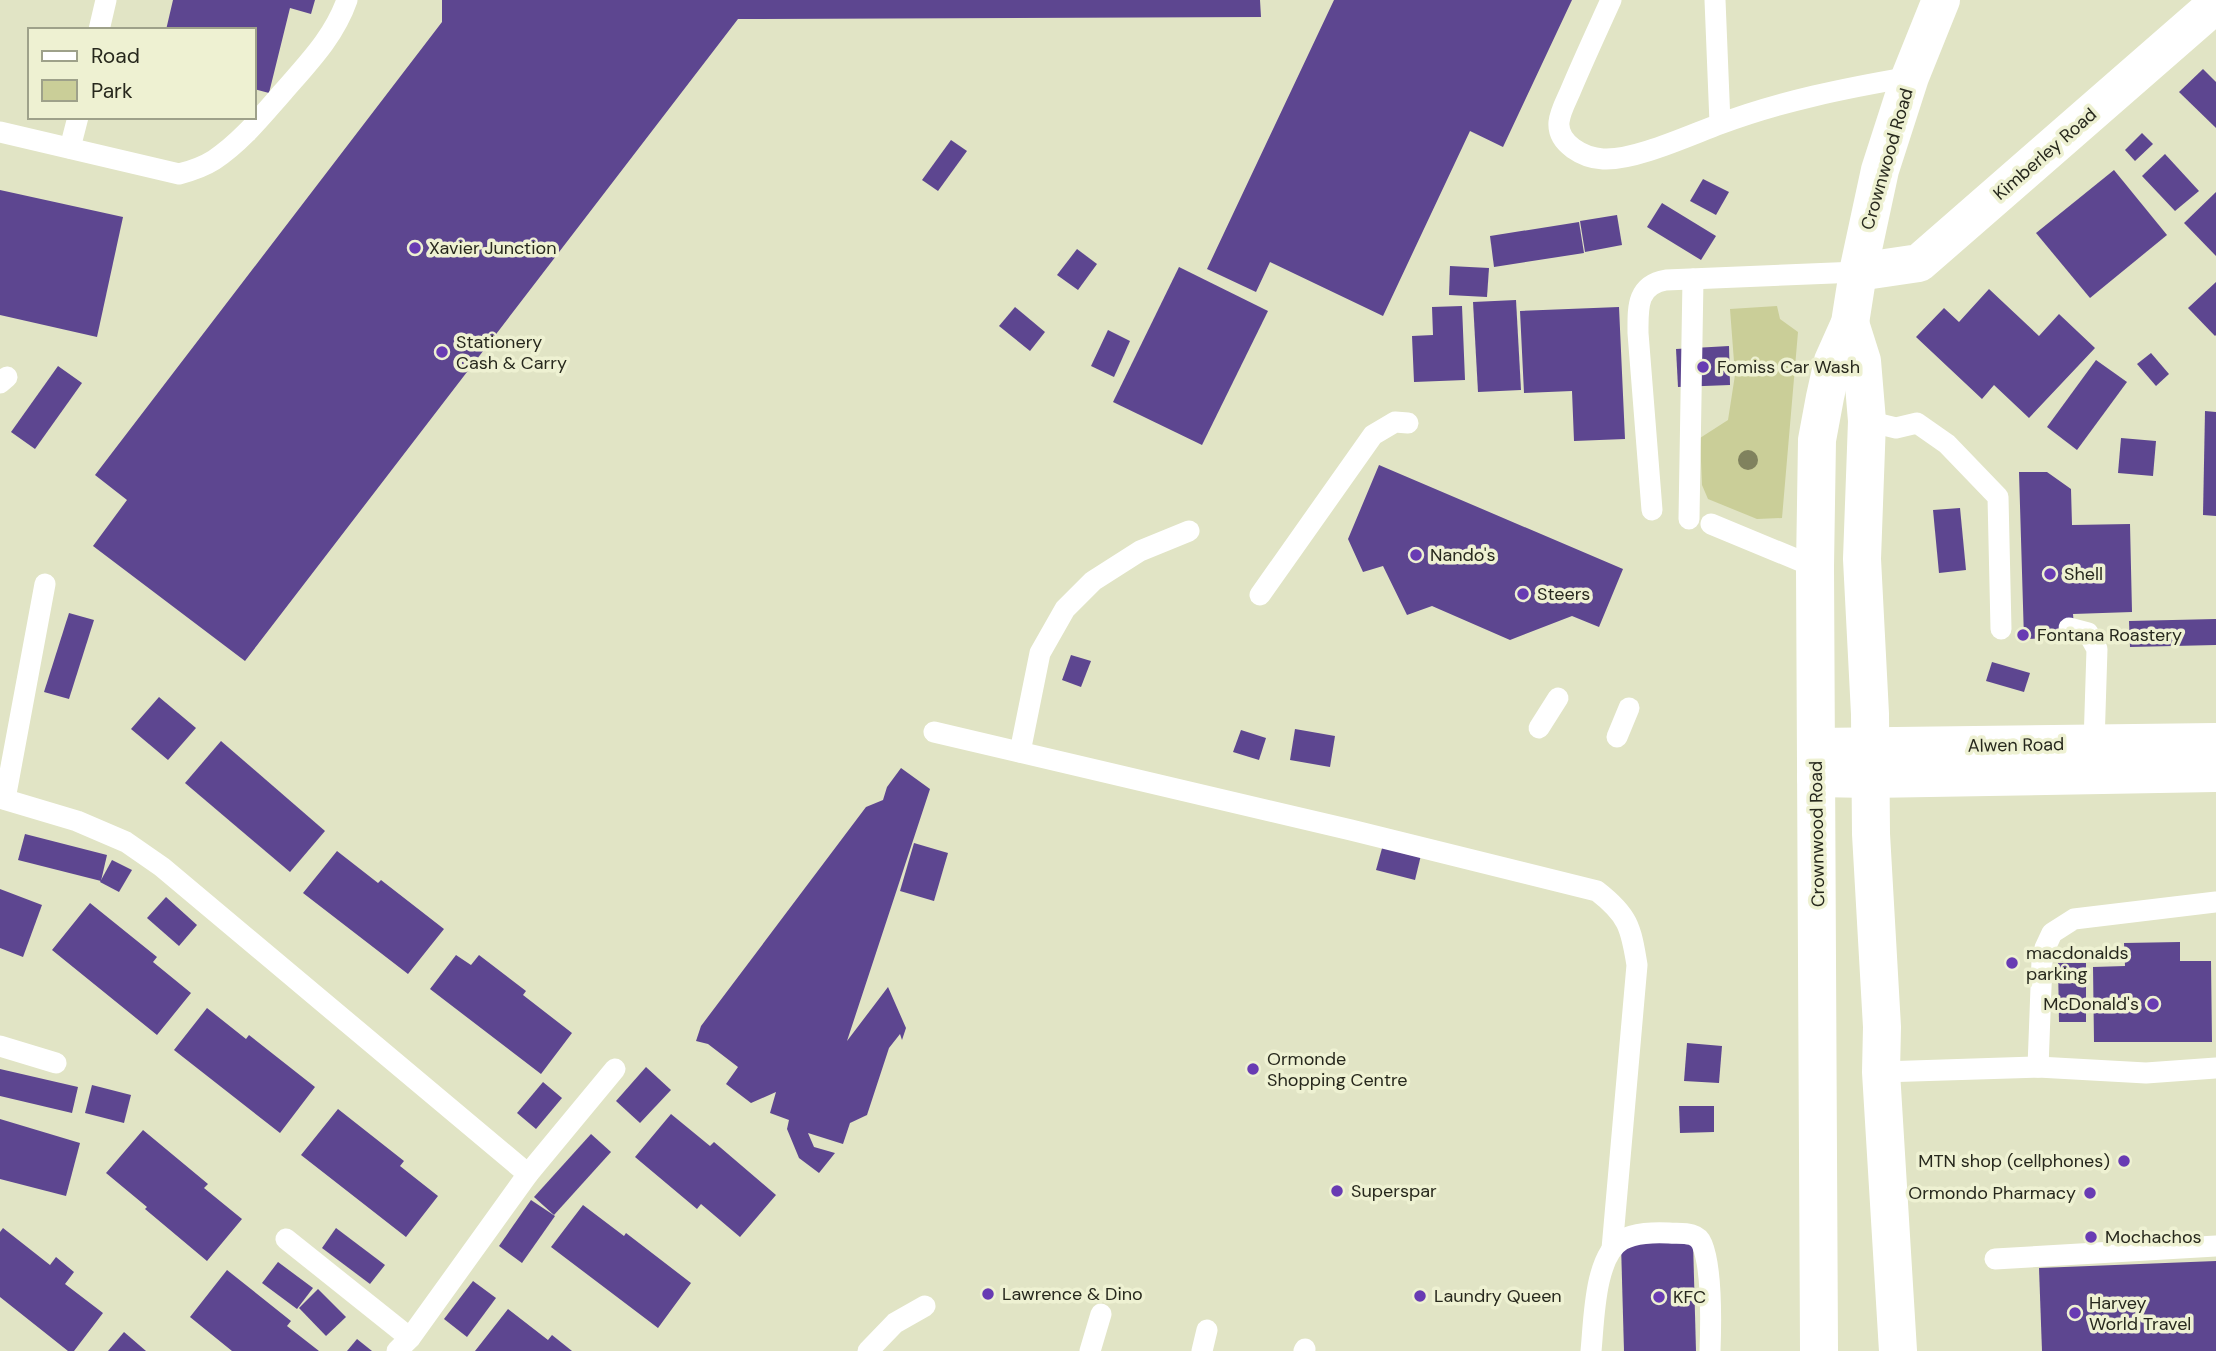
<svg xmlns="http://www.w3.org/2000/svg" width="2216" height="1351" font-family="'DM Sans',sans-serif">
<style>
.green{fill:#cace98}
.building{fill:#5d4690}
.lines{fill:none;stroke-linecap:round;stroke-linejoin:round}
.lane{stroke:#fff;stroke-width:21}
.street{stroke:#fff;stroke-width:38}
.secondary{stroke:#fff;stroke-width:38}
.tree{fill:#80825e}
.poi-dot{fill:#683bb3;stroke:#eef1d2;stroke-width:2.5}
.labels{text-anchor:middle;stroke-width:7;stroke-linejoin:round;paint-order:stroke}
.street-label{font-size:18px;fill:#27281d;stroke:#eef1d2}
.poi-label{font-size:18px;fill:#27281d;stroke:#eef1d2;text-anchor:start}
</style>
<rect width="100%" height="100%" fill="#e1e4c5"/>
<!-- green -->
<path class="green" d="M1777,306L1780,319L1798,332L1782,518L1757,519L1708,499L1702,485L1700,438L1728,420L1735,375L1730,309Z"/>
<!-- building -->
<g class="building">
<path d="M173,0H315L311,14L290,8L269,93L254,89V30H166Z"/>
<path d="M442,0H1260L1261,17L738,19L245,661L93,546L127,500L95,475L442,22Z"/>
<path d="M1334,0H1572L1503,147L1470,131L1383,316L1270,262L1256,292L1207,269Z"/>
<path d="M2203,69L2216,82V128L2179,92Z"/>
<path d="M2142,133L2153,144L2135,161L2125,150Z"/>
<path d="M951,140L967,151L938,191L922,180Z"/>
<path d="M2165,154L2199,191L2175,211L2142,176Z"/>
<path d="M2114,170L2167,235L2090,298L2036,233Z"/>
<path d="M1703,179L1729,192L1716,215L1690,201Z"/>
<path d="M0,190L123,217L97,337L0,315Z"/>
<path d="M2216,192V256L2184,223Z"/>
<path d="M1662,203L1716,236L1701,260L1647,227Z"/>
<path d="M1617,215L1622,245L1585,252L1580,221Z"/>
<path d="M1579,222L1584,253L1494,267L1490,236Z"/>
<path d="M1077,249L1097,264L1078,290L1057,275Z"/>
<path d="M1450,266L1489,268L1487,297L1449,295Z"/>
<path d="M1179,267L1268,311L1202,445L1113,402Z"/>
<path d="M2216,282V335L2215,336L2188,308Z"/>
<path d="M1989,289L2039,336L2059,314L2095,348L2029,418L1994,385L1982,399L1916,337L1944,308L1959,322Z"/>
<path d="M1516,300L1521,390L1478,392L1473,302Z"/>
<path d="M1462,306L1465,380L1414,382L1412,336L1433,335L1432,307Z"/>
<path d="M1015,307L1045,332L1030,351L999,326Z"/>
<path d="M1619,307L1625,439L1574,441L1572,391L1524,393L1520,311Z"/>
<path d="M1108,330L1130,341L1114,377L1091,366Z"/>
<path d="M1729,346L1730,385L1678,387L1676,349Z"/>
<path d="M2151,353L2169,374L2156,386L2137,364Z"/>
<path d="M2096,360L2127,382L2077,450L2047,427Z"/>
<path d="M58,366L82,383L35,449L11,432Z"/>
<path d="M2205,411L2216,412V516L2203,515Z"/>
<path d="M2121,438L2156,441L2153,476L2118,473Z"/>
<path d="M1379,465L1623,569L1599,627L1572,616L1510,640L1432,606L1407,615L1383,566L1363,572L1348,539Z"/>
<path d="M2019,472H2047L2071,489L2072,525L2130,524L2132,612L2073,614L2075,638L2024,639Z"/>
<path d="M1960,508L1966,570L1939,573L1933,510Z"/>
<path d="M69,613L94,620L69,699L44,692Z"/>
<path d="M2216,619V645L2130,647L2129,621Z"/>
<path d="M1071,655L1091,661L1081,687L1062,680Z"/>
<path d="M1992,662L2030,673L2024,692L1986,681Z"/>
<path d="M159,697L196,728L168,760L131,729Z"/>
<path d="M1295,729L1335,736L1330,767L1290,760Z"/>
<path d="M1241,730L1266,738L1259,760L1233,752Z"/>
<path d="M221,741L325,831L290,872L185,783Z"/>
<path d="M901,768L930,789L847,1041L888,987L906,1028L902,1040L900,1034L889,1048L867,1115L850,1123L843,1144L808,1133L814,1147L835,1153L819,1173L799,1158L787,1129L789,1120L770,1113L776,1092L751,1103L726,1084L738,1067L708,1044L696,1041L701,1026L866,807L883,800L887,787Z"/>
<path d="M25,834L107,855L101,881L18,860Z"/>
<path d="M1384,841L1422,851L1415,880L1376,870Z"/>
<path d="M914,843L948,853L934,901L900,891Z"/>
<path d="M337,851L378,883L381,880L444,929L408,974L303,893Z"/>
<path d="M112,860L132,870L119,892L100,882Z"/>
<path d="M0,889L42,905L23,957L0,948Z"/>
<path d="M166,897L197,925L179,946L147,918Z"/>
<path d="M90,903L157,957L153,962L191,993L157,1035L52,950Z"/>
<path d="M2180,942V961H2211L2212,1042H2094L2093,967L2125,966L2124,943Z"/>
<path d="M456,955L471,965L479,955L526,991L523,995L572,1033L541,1074L430,989Z"/>
<path d="M2058,963H2086V1022H2059Z"/>
<path d="M207,1008L246,1039L249,1035L315,1087L280,1133L174,1050Z"/>
<path d="M1687,1043L1722,1046L1719,1083L1684,1081Z"/>
<path d="M646,1067L671,1090L640,1123L616,1101Z"/>
<path d="M0,1069L78,1087L72,1113L0,1096Z"/>
<path d="M543,1082L562,1098L536,1129L517,1113Z"/>
<path d="M92,1085L131,1095L124,1123L85,1113Z"/>
<path d="M1679,1106H1714V1132L1680,1133Z"/>
<path d="M338,1109L404,1161L400,1166L438,1196L406,1237L301,1155Z"/>
<path d="M671,1114L710,1146L714,1142L776,1195L740,1237L701,1204L697,1209L635,1157Z"/>
<path d="M0,1119L80,1143L66,1196L0,1179Z"/>
<path d="M143,1130L208,1184L204,1188L242,1219L207,1261L145,1209L147,1207L106,1173Z"/>
<path d="M591,1134L611,1152L554,1215L534,1197Z"/>
<path d="M531,1200L555,1216L522,1263L499,1246Z"/>
<path d="M583,1205L624,1236L626,1233L691,1283L658,1328L551,1247Z"/>
<path d="M3,1228L50,1265L56,1257L74,1272L65,1284L103,1313L74,1351H68L0,1297V1232Z"/>
<path d="M336,1228L385,1265L370,1284L322,1248Z"/>
<path d="M1693,1241L1696,1351H1624L1621,1244Z"/>
<path d="M2216,1261V1351H2042L2039,1268Z"/>
<path d="M278,1262L313,1288L297,1309L262,1283Z"/>
<path d="M227,1270L291,1321L287,1326L319,1351H232L190,1317Z"/>
<path d="M473,1281L496,1298L467,1337L444,1319Z"/>
<path d="M318,1289L346,1317L326,1336L299,1308Z"/>
<path d="M508,1309L548,1340L552,1335L572,1351H475Z"/>
<path d="M124,1332L146,1351H108Z"/>
<path d="M357,1339L372,1351H347Z"/>
</g>
<g class="lines">
<!-- lane -->
<g class="lane">
<path d="M1611,0C1597,31 1583,61 1570,92C1566,101 1560,112 1559,122C1557,144 1584,158 1603,159C1634,161 1690,135 1720,124C1781,101 1846,88 1910,77"/>
<path d="M1715,0L1720,123"/>
<path d="M99,30L106,0"/>
<path d="M0,132L179,174C191,171 203,167 214,160C241,142 261,117 283,92C308,63 334,37 347,0"/>
<path d="M70,148L78,117"/>
<path d="M0,383L7,377"/>
<path d="M1867,421L1896,428L1917,423L1947,444L1998,497L2001,629"/>
<path d="M1652,510L1638,333C1638,309 1636,285 1666,280L1858,272"/>
<path d="M1689,519L1693,279"/>
<path d="M1711,524L1815,567"/>
<path d="M1260,595L1373,435L1395,422L1408,423"/>
<path d="M2069,628L2088,633L2097,649L2094,744"/>
<path d="M1539,728L1558,698"/>
<path d="M934,732L1351,830L1597,891C1628,915 1631,927 1637,965L1612,1249"/>
<path d="M1617,737L1629,708"/>
<path d="M1020,752L1040,653L1065,609L1093,581L1140,551L1189,531"/>
<path d="M0,798L77,821L126,842L162,867L528,1174"/>
<path d="M5,799L45,584"/>
<path d="M0,1046L56,1063"/>
<path d="M2038,1067L2042,961L2045,948L2052,933L2074,919L2216,902"/>
<path d="M1881,1072L2038,1067L2146,1073L2216,1068"/>
<path d="M286,1239L410,1338"/>
<path d="M1995,1259L2216,1246"/>
<path d="M397,1351L410,1338L528,1174L615,1069"/>
<path d="M868,1351L895,1323L925,1306"/>
<path d="M1090,1351L1101,1314"/>
<path d="M1202,1351L1207,1330"/>
<path d="M1304,1351L1305,1349"/>
<path d="M1591,1351C1594,1323 1594,1256 1622,1240C1634,1233 1655,1232 1669,1233C1681,1234 1697,1231 1702,1244C1712,1268 1711,1324 1710,1351"/>
</g>
<!-- street -->
<g class="street">
<path d="M1858,272L1919,263L2216,4"/>
<path d="M1816,747L2216,742"/>
<path d="M1816,778L1870,779L2216,773"/>
</g>
<!-- secondary -->
<g class="secondary">
<path d="M1850,323L1862,361L1867,421L1862,559L1870,714L1871,834L1882,1027L1881,1072L1898,1351"/>
<path d="M1819,1351L1815,567L1817,440L1825,397L1833,361L1850,323L1858,272L1880,170L1910,77L1941,0"/>
</g>
</g>
<!-- trees -->
<circle class="tree" cx="1748" cy="460" r="10"/>
<!-- markers -->
<g class="poi-dot">
<circle cx="415" cy="248" r="7"/>
<circle cx="442" cy="352" r="7"/>
<circle cx="1703" cy="367" r="7"/>
<circle cx="1416" cy="555" r="7"/>
<circle cx="2050" cy="574" r="7"/>
<circle cx="1523" cy="594" r="7"/>
<circle cx="2023" cy="635" r="7"/>
<circle cx="2012" cy="963" r="7"/>
<circle cx="2153" cy="1004" r="7"/>
<circle cx="1253" cy="1069" r="7"/>
<circle cx="2124" cy="1161" r="7"/>
<circle cx="1337" cy="1191" r="7"/>
<circle cx="2090" cy="1193" r="7"/>
<circle cx="2091" cy="1237" r="7"/>
<circle cx="988" cy="1294" r="7"/>
<circle cx="1420" cy="1296" r="7"/>
<circle cx="1659" cy="1297" r="7"/>
<circle cx="2075" cy="1313" r="7"/>
</g>
<g class="labels">
<!-- street labels -->
<g class="street-label">
<text transform="translate(2045 154) rotate(-41)" y="6">Kimberley Road</text>
<text transform="translate(1887 159) rotate(-74)" y="6">Crownwood Road</text>
<text transform="translate(2016 745) rotate(-1)" y="6">Alwen Road</text>
<text transform="translate(1817 834) rotate(-91)" y="6">Crownwood Road</text>
</g>
<!-- poi labels -->
<g class="poi-label">
<text x="429" y="254">Xavier Junction</text>
<text x="456" y="348">Stationery<tspan x="456" dy="21">Cash &amp; Carry</tspan></text>
<text x="1717" y="373">Fomiss Car Wash</text>
<text x="1430" y="561">Nando's</text>
<text x="2064" y="580">Shell</text>
<text x="1537" y="600">Steers</text>
<text x="2037" y="641">Fontana Roastery</text>
<text x="2026" y="959">macdonalds<tspan x="2026" dy="21">parking</tspan></text>
<text x="2139" y="1010" text-anchor="end">McDonald's</text>
<text x="1267" y="1065">Ormonde<tspan x="1267" dy="21">Shopping Centre</tspan></text>
<text x="2110" y="1167" text-anchor="end">MTN shop (cellphones)</text>
<text x="1351" y="1197">Superspar</text>
<text x="2076" y="1199" text-anchor="end">Ormondo Pharmacy</text>
<text x="2105" y="1243">Mochachos</text>
<text x="1002" y="1300">Lawrence &amp; Dino</text>
<text x="1434" y="1302">Laundry Queen</text>
<text x="1673" y="1303">KFC</text>
<text x="2089" y="1309">Harvey<tspan x="2089" dy="21">World Travel</tspan></text>
</g>
</g>
<!-- legend -->
<rect x="28" y="28" width="228" height="91" fill="#eef1d2" stroke="#9ea18a" stroke-width="2"/>
<rect x="42" y="51" width="35" height="10" fill="#ffffff" stroke="#9ea18a" stroke-width="2"/>
<text x="91" y="63" font-size="21" fill="#27281d">Road</text>
<rect x="42" y="80" width="35" height="21" fill="#cace98" stroke="#9ea18a" stroke-width="2"/>
<text x="91" y="98" font-size="21" fill="#27281d">Park</text>
</svg>
